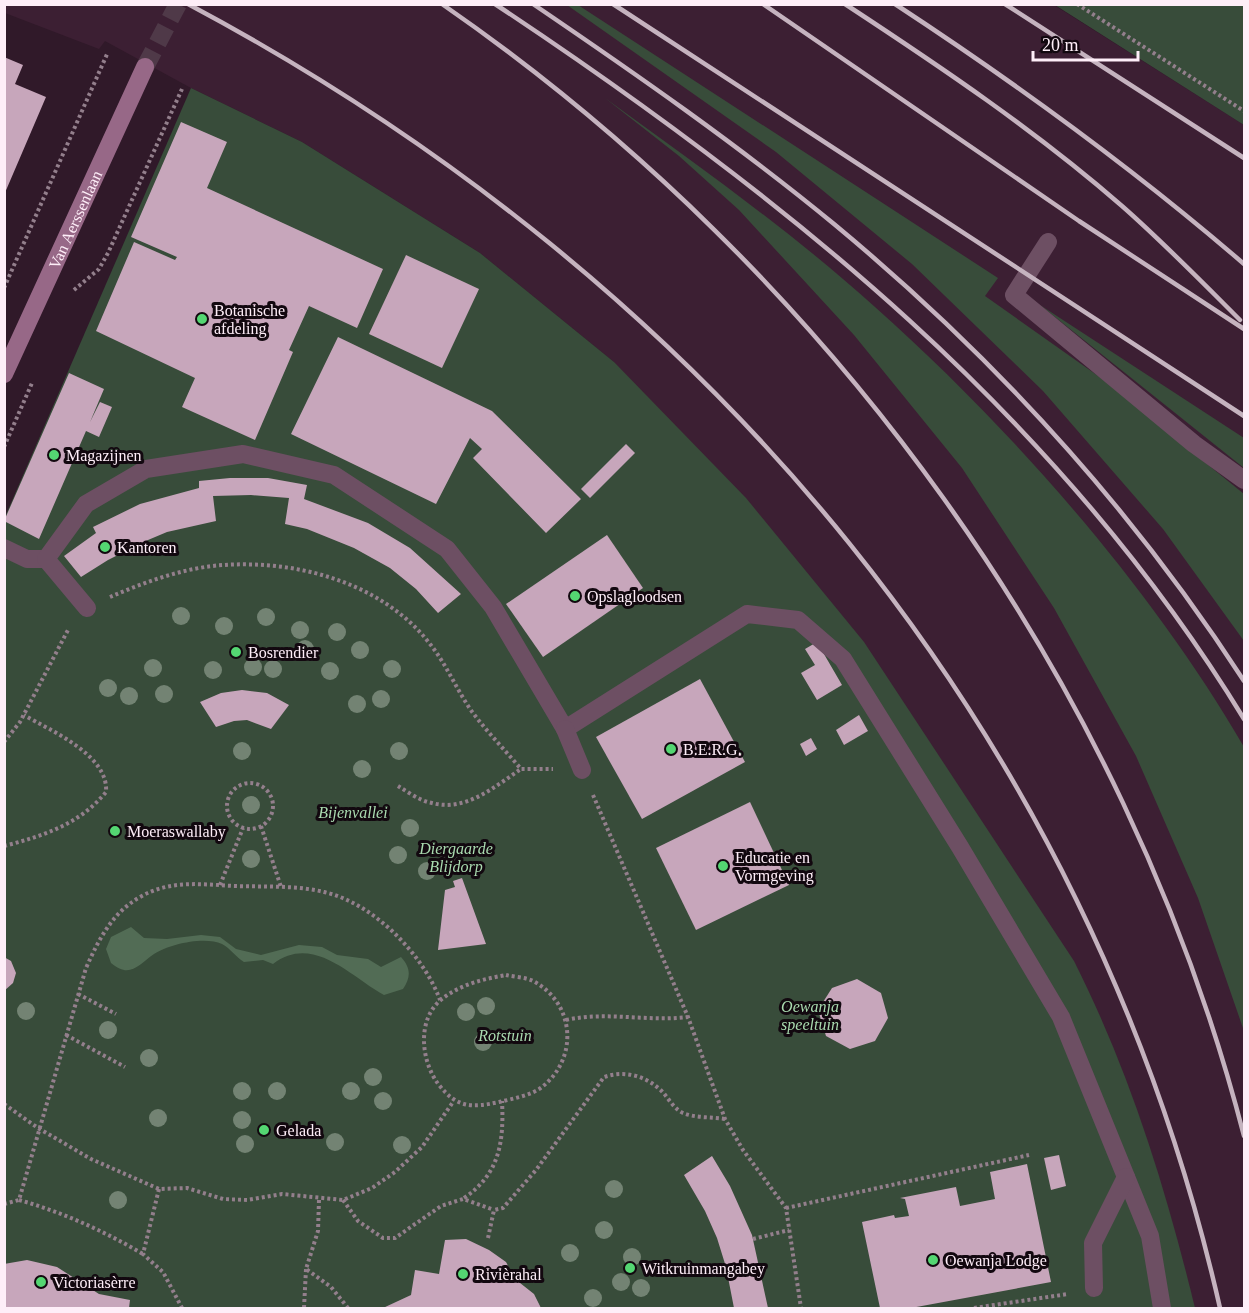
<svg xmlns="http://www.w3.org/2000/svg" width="1249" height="1313" font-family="'Times New Roman',serif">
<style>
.built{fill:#3c1f33}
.green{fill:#384c3a}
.water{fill:#526c55}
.building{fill:#c7a6bb}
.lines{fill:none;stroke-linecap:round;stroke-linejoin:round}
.secondary-tunnel{stroke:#4f3948;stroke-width:18;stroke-dasharray:18 9;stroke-linecap:butt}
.path{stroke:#937f8c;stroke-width:4;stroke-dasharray:3 3;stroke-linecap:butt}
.lane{stroke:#6d4f63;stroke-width:18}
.secondary{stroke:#976887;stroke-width:18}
.rail{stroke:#c5b3bf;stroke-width:4.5}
.tree{fill:#738373}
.poi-dot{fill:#54d672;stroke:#12080f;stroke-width:2}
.labels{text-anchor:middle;stroke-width:6;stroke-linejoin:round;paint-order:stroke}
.street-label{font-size:16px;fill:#feeef8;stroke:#12080f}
.poi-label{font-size:16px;fill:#feeef8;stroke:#12080f;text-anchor:start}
.park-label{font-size:16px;font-style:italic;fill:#a9daaf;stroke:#12080f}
</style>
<rect width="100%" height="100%" fill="#301929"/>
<!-- built -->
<path class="built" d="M4,5H1054L1244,125V1308H1187L614,362L480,253L302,142L191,88L105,41L99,49L5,13Z"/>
<!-- green -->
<g class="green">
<path d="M567,5H578L998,278L985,296L1101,378L1244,494V641L1163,529L1043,391L912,264L776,152Z"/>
<path d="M1055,5H1244V125Z"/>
<path d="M191,88L302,142L480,253L614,362L746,498L864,642L1074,961C1130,1072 1166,1189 1195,1308H5V517Z"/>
<path d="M605,98C697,165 791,231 875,307C1012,429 1152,588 1244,747V1031L1198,898L1136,756L1054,608L962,468L854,335L739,210L679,156Z"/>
<path d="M1040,305L1244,438V468Z"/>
</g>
<!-- water -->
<path class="water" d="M131,927L144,938L167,939L201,935L220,937L236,949L261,955L299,945L322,947L337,955L368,959L381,967L401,957C411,968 411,977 403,989L384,995C351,977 313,933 273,964L263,960L244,962C236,957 230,948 222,944C205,936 169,944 154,954C138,965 130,979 111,963L106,949L111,937Z"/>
<!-- building -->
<g class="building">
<path d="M4,57L23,65L15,84L46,97L4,195Z"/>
<path d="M181,122L227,142L207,188L383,269L357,328L309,306L289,350L293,352L255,440L182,407L195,378L96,331L134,242L175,260L177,257L131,237Z"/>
<path d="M406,255L479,289L442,368L369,334Z"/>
<path d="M338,337L492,411L581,499L546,533L473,458L482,449L470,438L436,504L291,434Z"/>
<path d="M69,373L104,389L90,422L100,402L112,407L99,437L86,431L39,539L4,521Z"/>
<path d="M626,444L635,453L590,498L581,489Z"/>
<path d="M230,478H268L307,485L304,499L368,523L410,548L461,594L438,613L416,589L390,568L354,548L307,529L285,524L289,498L251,495L213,496L216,521L167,532L148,540L108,560L81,577L64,556L96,533L93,527L140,504L199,488V481Z"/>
<path d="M607,535L643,588L543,657L506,604Z"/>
<path d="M817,642L842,685L817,700L801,673L815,665L805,649Z"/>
<path d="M700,679L745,762L642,819L596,737Z"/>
<path d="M242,690L267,693L289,705L271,729L247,720L234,721L216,727L200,702L221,693Z"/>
<path d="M859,715L868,731L844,745L836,730Z"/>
<path d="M811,738L817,749L806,756L800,744Z"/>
<path d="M750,802L789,885L696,930L656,848Z"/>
<path d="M462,878L486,944L438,950L445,890L455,887L453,881Z"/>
<path d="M4,957L11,961L16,973L13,983L4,991Z"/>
<path d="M857,979L881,993L888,1018L875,1041L850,1049L826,1036L818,1010L832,988Z"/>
<path d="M1059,1155L1066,1186L1051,1190L1044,1158Z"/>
<path d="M712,1156L730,1186L752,1235L768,1308H734L726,1267L717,1238L705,1211L684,1175Z"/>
<path d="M1027,1164L1051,1282L911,1308H880L862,1222L894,1215L895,1218L909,1216L905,1199L900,1198L956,1187L960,1206L995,1199L990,1172Z"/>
<path d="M466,1239L489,1250L506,1262L515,1279L534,1294L541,1308H383L411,1295L415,1270L439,1274L445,1240Z"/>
<path d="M27,1260L57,1267L99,1294L130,1300L129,1308H4V1264Z"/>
</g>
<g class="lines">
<!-- secondary-tunnel -->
<path class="secondary-tunnel" d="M145,67L178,4"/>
<!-- path -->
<g class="path">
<path d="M1077,4L1244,111"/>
<path d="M4,288L108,52"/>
<path d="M74,290L99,269L108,253L182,89"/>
<path d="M4,447L32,383"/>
<path d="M110,597C145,582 186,567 224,565C298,560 383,583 430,644C447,665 457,691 473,713C488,733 505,750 521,769H553"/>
<path d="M4,598V605"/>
<path d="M4,742L20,722L69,628"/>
<circle cx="250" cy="806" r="23"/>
<path d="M398,786C408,792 420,801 432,803C466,812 494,787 521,769"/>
<path d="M593,795L688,1017L725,1119L743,1150L786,1208L801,1308"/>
<path d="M261,826L281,887"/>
<path d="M4,846C43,836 80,824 106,792C109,755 51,731 24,715"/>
<path d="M220,885L243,828"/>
<path d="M506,975C514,977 525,977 533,981C575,1003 579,1058 542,1087C532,1095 512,1099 499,1102C472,1108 457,1108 439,1085C421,1062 416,1019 442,999C461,984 484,979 506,975Z"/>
<path d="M78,994L116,1014"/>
<path d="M566,1020C607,1011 647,1022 688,1017"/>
<path d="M66,1035L125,1067"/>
<path d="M4,1104L38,1128L91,1159L159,1189L187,1188L223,1199L247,1200L282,1194L343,1200L372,1188L395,1172L422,1147L453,1102"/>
<path d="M159,1189L143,1254L163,1272L182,1308"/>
<path d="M464,1198C500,1174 504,1141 502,1101"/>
<path d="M19,1200C62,1212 104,1231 143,1254"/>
<path d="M319,1200L318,1231L306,1269L331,1287L348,1308"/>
<path d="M343,1200L358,1221L383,1238H395L441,1206L463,1199L494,1210"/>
<path d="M4,1204L19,1200L86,968C99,939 112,913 140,897C169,880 201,884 233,886C264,887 295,885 324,892C373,903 423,954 440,1000"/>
<path d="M786,1208L1029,1155"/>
<path d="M488,1238L494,1210L503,1208L536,1170L604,1077C622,1071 641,1074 657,1087C667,1094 671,1107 683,1113C695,1118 712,1117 725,1119"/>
<path d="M753,1239L789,1230"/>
<path d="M304,1308L306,1269"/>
<path d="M974,1308L1068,1294"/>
</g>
<!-- lane -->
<g class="lane">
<path d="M1048,242L1014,295L1194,444L1244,480"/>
<path d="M4,548L27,559H46"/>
<path d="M87,608L46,559L86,504L146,469L243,454L334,475L447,549L493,607L565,729L747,614L798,620L843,659L960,847L1061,1017L1150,1236L1162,1308"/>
<path d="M565,729L582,770"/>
<path d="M1094,1288L1093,1243L1126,1177"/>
</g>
<!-- secondary -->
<path class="secondary" id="s1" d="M4,374L145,67"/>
<!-- rail -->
<g class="rail">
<path d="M188,4C706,280 1089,731 1220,1308"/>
<path d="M442,4C829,272 1126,678 1244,1136"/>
<path d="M495,4C786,197 1060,417 1244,719"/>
<path d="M533,4C636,74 738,145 834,224C992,355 1132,508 1244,681"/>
<path d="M613,4L1244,416"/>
<path d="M763,4L1079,221L1244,329"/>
<path d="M845,4C941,67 1036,131 1122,206C1163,242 1201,281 1240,320"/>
<path d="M895,4C1017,84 1134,169 1244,264"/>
<path d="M1005,4L1244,158"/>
</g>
</g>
<!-- trees -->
<g class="tree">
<circle cx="181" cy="616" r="9"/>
<circle cx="266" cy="617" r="9"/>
<circle cx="224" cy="626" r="9"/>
<circle cx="300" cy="630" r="9"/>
<circle cx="337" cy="632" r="9"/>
<circle cx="305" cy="649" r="9"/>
<circle cx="360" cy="650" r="9"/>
<circle cx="253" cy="667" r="9"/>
<circle cx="153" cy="668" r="9"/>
<circle cx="273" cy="669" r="9"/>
<circle cx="392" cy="669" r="9"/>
<circle cx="213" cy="670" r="9"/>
<circle cx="330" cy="671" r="9"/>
<circle cx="108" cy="688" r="9"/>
<circle cx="164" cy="694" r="9"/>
<circle cx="129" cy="696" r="9"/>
<circle cx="381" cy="699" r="9"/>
<circle cx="357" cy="704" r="9"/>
<circle cx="242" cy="751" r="9"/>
<circle cx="399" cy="751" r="9"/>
<circle cx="362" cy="769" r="9"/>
<circle cx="251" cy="805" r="9"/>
<circle cx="410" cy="828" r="9"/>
<circle cx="398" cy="855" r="9"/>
<circle cx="251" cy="859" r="9"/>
<circle cx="448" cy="860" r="9"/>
<circle cx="427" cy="871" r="9"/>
<circle cx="486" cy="1006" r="9"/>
<circle cx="26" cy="1011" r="9"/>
<circle cx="466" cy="1012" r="9"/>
<circle cx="108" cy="1030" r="9"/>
<circle cx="483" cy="1042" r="9"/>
<circle cx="149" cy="1058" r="9"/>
<circle cx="373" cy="1077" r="9"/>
<circle cx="242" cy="1091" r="9"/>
<circle cx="277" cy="1091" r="9"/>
<circle cx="351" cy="1091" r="9"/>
<circle cx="383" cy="1101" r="9"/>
<circle cx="158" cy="1118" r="9"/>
<circle cx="242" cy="1120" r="9"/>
<circle cx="335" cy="1142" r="9"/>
<circle cx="245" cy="1144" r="9"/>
<circle cx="402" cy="1145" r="9"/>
<circle cx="614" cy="1189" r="9"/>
<circle cx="118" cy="1200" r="9"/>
<circle cx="604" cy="1230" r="9"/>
<circle cx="570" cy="1253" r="9"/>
<circle cx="632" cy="1257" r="9"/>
<circle cx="621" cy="1282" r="9"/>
<circle cx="641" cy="1288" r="9"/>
<circle cx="593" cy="1298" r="9"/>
</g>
<!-- markers -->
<g class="poi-dot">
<circle cx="202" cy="319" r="6"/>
<circle cx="54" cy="455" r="6"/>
<circle cx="105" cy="547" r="6"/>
<circle cx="575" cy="596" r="6"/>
<circle cx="236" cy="652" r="6"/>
<circle cx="671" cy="749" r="6"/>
<circle cx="115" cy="831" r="6"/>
<circle cx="723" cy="866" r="6"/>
<circle cx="264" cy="1130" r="6"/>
<circle cx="933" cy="1260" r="6"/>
<circle cx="630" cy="1268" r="6"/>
<circle cx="463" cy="1274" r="6"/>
<circle cx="41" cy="1282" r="6"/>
</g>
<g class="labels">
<!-- street labels -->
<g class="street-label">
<text dy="6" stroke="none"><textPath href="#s1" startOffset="170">Van Aerssenlaan</textPath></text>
</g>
<!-- poi labels -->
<g class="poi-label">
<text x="214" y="316">Botanische<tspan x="214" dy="18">afdeling</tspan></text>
<text x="66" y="461">Magazijnen</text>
<text x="117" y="553">Kantoren</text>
<text x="587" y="602">Opslagloodsen</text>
<text x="248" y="658">Bosrendier</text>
<text x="683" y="755">B.E.R.G.</text>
<text x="127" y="837">Moeraswallaby</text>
<text x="735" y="863">Educatie en<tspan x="735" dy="18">Vormgeving</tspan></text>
<text x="276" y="1136">Gelada</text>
<text x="945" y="1266">Oewanja Lodge</text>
<text x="642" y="1274">Witkruinmangabey</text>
<text x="475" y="1280">Rivièrahal</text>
<text x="53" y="1288">Victoriasèrre</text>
</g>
<!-- park labels -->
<g class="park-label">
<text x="353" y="818">Bijenvallei</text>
<text x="456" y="854">Diergaarde<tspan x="456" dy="18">Blijdorp</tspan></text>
<text x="810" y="1012">Oewanja<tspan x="810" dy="18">speeltuin</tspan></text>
<text x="505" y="1041">Rotstuin</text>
</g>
</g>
<!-- border -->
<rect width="1249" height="1313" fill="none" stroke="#feeef8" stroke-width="12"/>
<!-- scale -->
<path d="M1033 51v9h105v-9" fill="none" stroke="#feeef8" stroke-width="3"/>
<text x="1042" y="51" font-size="18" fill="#feeef8" stroke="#12080f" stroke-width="4.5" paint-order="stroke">20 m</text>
</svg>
